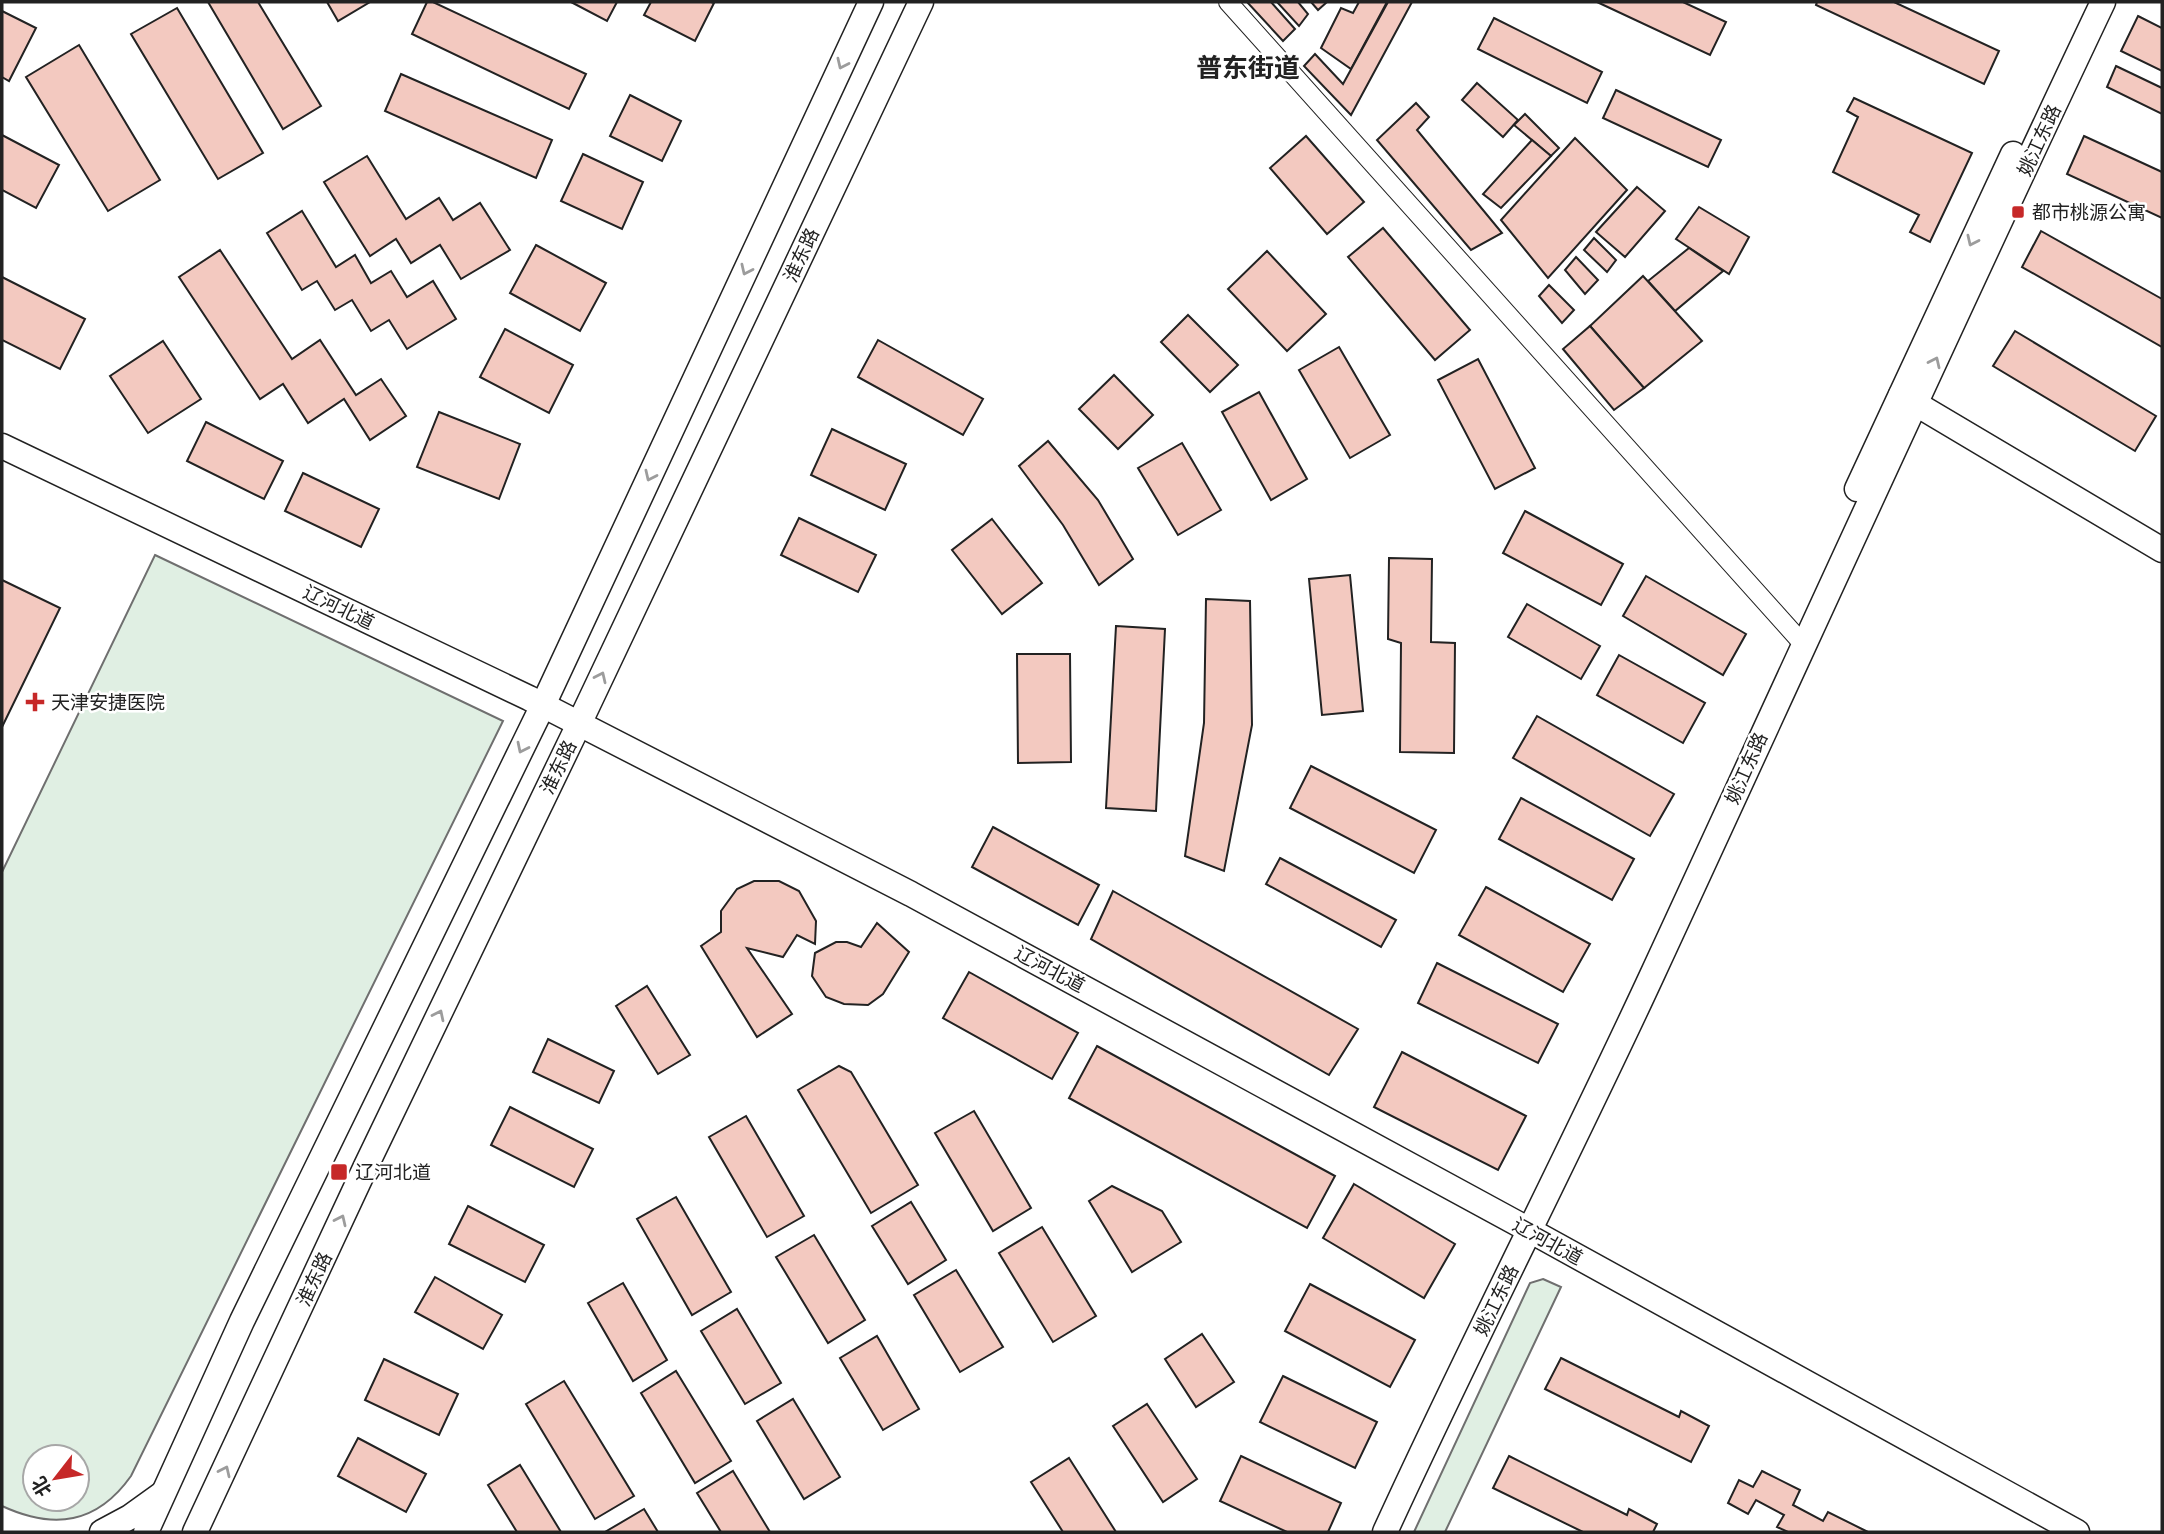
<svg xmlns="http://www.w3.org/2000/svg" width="2164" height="1534" font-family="Roboto,'Noto Sans SC',sans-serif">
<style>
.green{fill:#e0efe3;stroke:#6f6f6f;stroke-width:2;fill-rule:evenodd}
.building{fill:#f3c9c0;stroke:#222;stroke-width:2}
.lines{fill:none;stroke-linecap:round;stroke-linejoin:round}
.street-casing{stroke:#222;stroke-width:20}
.secondary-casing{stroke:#222;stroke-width:27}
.street{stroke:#fff;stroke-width:18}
.secondary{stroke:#fff;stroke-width:24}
.oneway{stroke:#9c9c9c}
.poi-dot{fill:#c62828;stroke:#fff;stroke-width:2.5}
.labels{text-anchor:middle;stroke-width:5;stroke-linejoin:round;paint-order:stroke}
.street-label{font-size:19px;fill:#222;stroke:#fff}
.poi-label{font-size:19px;fill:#222;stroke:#fff;text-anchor:start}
.district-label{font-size:26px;font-weight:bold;fill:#222;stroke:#fff}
</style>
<rect width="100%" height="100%" fill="#fff"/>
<!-- green -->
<g class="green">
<path d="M155,555L503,721L131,1476C97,1524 54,1530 2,1506V872ZM35,1457H77V1499H35Z"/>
<path d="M1543,1279L1561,1287L1445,1532H1414L1530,1283Z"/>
</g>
<!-- building -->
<g class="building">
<path d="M208,2H258L321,106L283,129Z"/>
<path d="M327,2H370L338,21Z"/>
<path d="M427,2H433L586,74L569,109L412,34Z"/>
<path d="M571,2H617L607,21Z"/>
<path d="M651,2H711L714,3L695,41L644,15Z"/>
<path d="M1247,2H1271L1295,29L1283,41Z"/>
<path d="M1277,2H1298L1308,14L1299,26Z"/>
<path d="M1311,2H1327L1318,10Z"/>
<path d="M1359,2H1387L1351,69L1321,48L1341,8L1353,13Z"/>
<path d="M1388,2H1412L1351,115L1304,66L1315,54L1343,84Z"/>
<path d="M1597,2H1683L1726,22L1710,55Z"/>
<path d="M1817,2H1894L1999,51L1984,84L1816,5Z"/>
<path d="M177,8L263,153L218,179L131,34Z"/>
<path d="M2,11L36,28L9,81L2,77Z"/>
<path d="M2138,16L2162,28V71L2121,51Z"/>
<path d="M1494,18L1602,72L1587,103L1478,49Z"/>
<path d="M79,45L160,180L108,211L26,77Z"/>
<path d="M2116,66L2162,88V114L2107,87Z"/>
<path d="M401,74L552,140L536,178L385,111Z"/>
<path d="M1477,83L1518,120L1503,137L1462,100Z"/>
<path d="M1616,90L1721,140L1708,167L1603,118Z"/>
<path d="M630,95L681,121L662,161L610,136Z"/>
<path d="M1854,98L1972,153L1930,242L1910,232L1919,215L1833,172L1858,117L1847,111Z"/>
<path d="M1416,103L1429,117L1417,130L1502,233L1471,250L1377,140Z"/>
<path d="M1525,114L1559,148L1551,156L1514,125Z"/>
<path d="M2,135L59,165L36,208L2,190Z"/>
<path d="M1306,136L1364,202L1327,234L1270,168Z"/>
<path d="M2084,136L2162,172V218L2067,174Z"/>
<path d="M1575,138L1627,190L1548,278L1501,220Z"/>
<path d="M1532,140L1551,156L1501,208L1483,194Z"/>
<path d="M583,154L643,182L622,229L561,201Z"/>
<path d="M367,156L406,219L439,198L453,220L480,203L510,250L461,279L440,245L411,263L396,239L370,256L324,182Z"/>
<path d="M1637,187L1665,211L1625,257L1596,232Z"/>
<path d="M1699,207L1749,237L1729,274L1676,239Z"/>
<path d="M302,211L336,267L355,255L371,283L391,271L407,297L433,281L456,319L407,349L389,320L371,331L352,300L335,310L317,281L302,290L267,233Z"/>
<path d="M1383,228L1470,330L1435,360L1348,257Z"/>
<path d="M2041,231L2162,299V347L2022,267Z"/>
<path d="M1594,238L1616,260L1607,272L1584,250Z"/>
<path d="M536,245L606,283L580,331L510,293Z"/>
<path d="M1689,248L1723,271L1675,311L1648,281Z"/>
<path d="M220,250L292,359L320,340L356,395L381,379L406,416L370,440L344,399L308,423L283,384L260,399L179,277Z"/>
<path d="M1267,251L1326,314L1287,351L1228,289Z"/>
<path d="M1576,257L1598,280L1585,294L1565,270Z"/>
<path d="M1643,276L1702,341L1644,388L1590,326Z"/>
<path d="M2,277L85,319L60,369L2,340Z"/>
<path d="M1549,285L1574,310L1562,323L1539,296Z"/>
<path d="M1188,315L1238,365L1210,392L1161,342Z"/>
<path d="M1590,326L1644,388L1614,410L1563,349Z"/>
<path d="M505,329L573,365L549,413L480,377Z"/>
<path d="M2015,331L2156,416L2135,451L1993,366Z"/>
<path d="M878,340L983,399L963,435L858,377Z"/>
<path d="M163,341L201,399L148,433L110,376Z"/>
<path d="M1339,347L1390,435L1350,458L1299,370Z"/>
<path d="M1478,359L1535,468L1495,489L1438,380Z"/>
<path d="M1114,375L1153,415L1118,449L1079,409Z"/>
<path d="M1259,392L1307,479L1271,500L1222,412Z"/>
<path d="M439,412L520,444L499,499L417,467Z"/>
<path d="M206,422L283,461L264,499L187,461Z"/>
<path d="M832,429L906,464L885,510L811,475Z"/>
<path d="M1048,441L1098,500L1133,559L1099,585L1063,525L1019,466Z"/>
<path d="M1182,443L1221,510L1178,535L1138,468Z"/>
<path d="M303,473L379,509L361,547L285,511Z"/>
<path d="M1525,511L1623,564L1601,605L1503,553Z"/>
<path d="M799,518L876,555L858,592L781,555Z"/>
<path d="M992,519L1042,583L1002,614L952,550Z"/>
<path d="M1389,558L1432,559L1431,642L1455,643L1454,753L1400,752L1401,643L1388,639Z"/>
<path d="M1350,575L1363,711L1322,715L1309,579Z"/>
<path d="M1646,576L1746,634L1723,675L1623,616Z"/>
<path d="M2,580L60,608L2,727Z"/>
<path d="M1206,599L1250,601L1252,725L1224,871L1185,856L1204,723Z"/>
<path d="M1527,604L1600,646L1581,679L1508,637Z"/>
<path d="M1116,626L1165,629L1156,811L1106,808Z"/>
<path d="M1017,654H1070L1071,762L1018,763Z"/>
<path d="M1619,655L1705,703L1683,743L1597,695Z"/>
<path d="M1537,716L1674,794L1650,836L1513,758Z"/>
<path d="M1311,766L1436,830L1414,873L1290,808Z"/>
<path d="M1521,798L1634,859L1612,900L1499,839Z"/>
<path d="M993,827L1099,885L1078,925L972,867Z"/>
<path d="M1280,858L1396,920L1381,947L1266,884Z"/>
<path d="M754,881H779L799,891L816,921L815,944L797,935L783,957L747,948L792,1014L757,1037L701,946L721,932V911L737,889Z"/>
<path d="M1486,887L1590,944L1563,992L1459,935Z"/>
<path d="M1113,891L1358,1029L1329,1075L1091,939Z"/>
<path d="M877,923L909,952L883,994L868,1005L844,1004L826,997L812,976L815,953L836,942H847L861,947Z"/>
<path d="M1437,963L1558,1024L1538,1063L1418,1003Z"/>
<path d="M969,972L1078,1033L1052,1079L943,1018Z"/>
<path d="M647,986L690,1055L658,1074L616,1006Z"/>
<path d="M548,1039L614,1071L599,1103L533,1072Z"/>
<path d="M1097,1046L1335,1176L1307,1228L1069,1098Z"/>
<path d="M1402,1052L1526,1116L1498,1170L1374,1107Z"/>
<path d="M839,1066L851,1072L918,1185L871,1213L798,1090Z"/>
<path d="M510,1107L593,1149L574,1187L491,1145Z"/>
<path d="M974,1111L1031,1208L993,1231L935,1133Z"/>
<path d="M746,1116L804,1216L767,1237L709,1137Z"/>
<path d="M1354,1184L1455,1244L1424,1298L1323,1238Z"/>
<path d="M1112,1186L1162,1211L1181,1242L1132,1272L1089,1201Z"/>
<path d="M676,1197L731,1292L692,1315L637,1219Z"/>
<path d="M911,1202L946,1260L908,1284L872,1226Z"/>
<path d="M468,1206L544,1245L525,1282L449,1244Z"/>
<path d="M1042,1227L1096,1316L1053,1342L999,1253Z"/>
<path d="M814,1235L865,1320L828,1343L776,1257Z"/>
<path d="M956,1270L1003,1347L960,1372L914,1295Z"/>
<path d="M435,1277L502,1315L483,1349L415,1312Z"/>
<path d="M623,1283L667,1360L633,1381L588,1303Z"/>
<path d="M1310,1284L1415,1340L1390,1387L1285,1331Z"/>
<path d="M737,1309L781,1383L745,1404L701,1331Z"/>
<path d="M1202,1334L1234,1382L1196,1407L1165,1359Z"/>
<path d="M877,1336L919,1409L883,1430L840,1358Z"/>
<path d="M1561,1358L1679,1417L1681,1411L1709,1426L1691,1462L1545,1389Z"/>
<path d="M384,1359L458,1394L439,1435L365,1400Z"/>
<path d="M676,1371L731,1461L695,1483L641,1393Z"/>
<path d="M1283,1376L1377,1422L1355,1468L1260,1422Z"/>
<path d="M564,1381L634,1496L595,1519L526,1404Z"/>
<path d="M793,1399L840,1477L804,1499L757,1421Z"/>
<path d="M1147,1404L1197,1479L1163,1502L1113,1426Z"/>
<path d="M358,1438L426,1474L406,1512L338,1476Z"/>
<path d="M1241,1456L1341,1503L1328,1532H1287L1220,1501Z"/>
<path d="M1509,1456L1627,1515L1629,1509L1657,1524L1653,1532H1583L1493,1488Z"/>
<path d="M1069,1458L1116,1532H1063L1031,1482Z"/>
<path d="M520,1465L561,1532H517L488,1485Z"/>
<path d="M733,1471L770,1532H721L697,1493Z"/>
<path d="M1762,1471L1800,1490L1793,1505L1823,1521L1828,1512L1868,1532H1788L1777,1527L1784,1515L1756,1500L1748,1514L1728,1503L1739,1480L1753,1487Z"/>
<path d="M644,1509L658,1532H605Z"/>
</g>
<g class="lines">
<defs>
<path id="street" d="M1228,2L1803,644"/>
<g id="secondary">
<path d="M1901,395L2162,550"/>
<path d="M2,446L529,698L911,894L1531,1231L2077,1532"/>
<path d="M1857,489L2013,154"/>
<path d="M102,1532L130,1517L162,1494"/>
<path d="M146,1532L242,1321L543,705L871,2"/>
<path d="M195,1532L366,1166L579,724L921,2"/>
<path d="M1385,1532C1471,1344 1566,1161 1653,973C1803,649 1950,324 2103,2"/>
</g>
</defs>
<!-- street casing -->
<use href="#street" class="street-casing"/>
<!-- secondary casing -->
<use href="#secondary" class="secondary-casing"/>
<!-- street -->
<use href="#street" class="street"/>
<!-- secondary -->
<use href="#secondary" class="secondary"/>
</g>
<!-- one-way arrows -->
<defs><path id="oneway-chevron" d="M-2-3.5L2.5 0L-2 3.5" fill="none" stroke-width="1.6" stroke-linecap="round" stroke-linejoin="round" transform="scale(1.75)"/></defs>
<g class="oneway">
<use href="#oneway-chevron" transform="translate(842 64) rotate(115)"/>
<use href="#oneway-chevron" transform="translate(1972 241) rotate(115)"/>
<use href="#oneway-chevron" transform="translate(746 270) rotate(115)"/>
<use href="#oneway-chevron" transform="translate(1935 362) rotate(-65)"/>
<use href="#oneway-chevron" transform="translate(650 476) rotate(115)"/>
<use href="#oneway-chevron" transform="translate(601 677) rotate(-65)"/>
<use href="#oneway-chevron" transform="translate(522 748) rotate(116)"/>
<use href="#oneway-chevron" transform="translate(439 1015) rotate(-64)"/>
<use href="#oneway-chevron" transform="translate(341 1220) rotate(-65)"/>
<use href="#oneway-chevron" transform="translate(225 1471) rotate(-65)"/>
</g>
<!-- markers -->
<g class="poi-dot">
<rect x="2011" y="205" width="14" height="14" rx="3.5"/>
<path d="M31.5 691.5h7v7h7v7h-7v7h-7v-7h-7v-7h7z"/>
<rect x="330" y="1163" width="18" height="18" rx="3.5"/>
</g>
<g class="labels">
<!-- street labels -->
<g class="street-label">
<text transform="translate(2039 140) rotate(-65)" y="7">姚江东路</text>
<text transform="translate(801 255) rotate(-65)" y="7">淮东路</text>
<text transform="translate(339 607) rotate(26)" y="7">辽河北道</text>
<text transform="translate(558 767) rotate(-64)" y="7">淮东路</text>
<text transform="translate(1746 768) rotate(-66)" y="7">姚江东路</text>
<text transform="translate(1050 969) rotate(28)" y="7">辽河北道</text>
<text transform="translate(1548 1241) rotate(29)" y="7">辽河北道</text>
<text transform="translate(314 1279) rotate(-65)" y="7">淮东路</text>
<text transform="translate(1496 1300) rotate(-64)" y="7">姚江东路</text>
</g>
<!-- poi labels -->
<g class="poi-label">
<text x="2032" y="219">都市桃源公寓</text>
<text x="51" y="709">天津安捷医院</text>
<text x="355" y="1179">辽河北道</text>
</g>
<!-- district labels -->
<g class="district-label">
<text x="1248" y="77">普东街道</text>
</g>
</g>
<!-- border -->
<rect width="2164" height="1534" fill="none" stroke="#222222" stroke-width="7"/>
<!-- north arrow -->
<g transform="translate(56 1478) rotate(239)"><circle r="33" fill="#ffffff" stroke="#a7a7a7" stroke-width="2"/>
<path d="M0-5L12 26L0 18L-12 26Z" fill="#c62828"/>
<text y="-10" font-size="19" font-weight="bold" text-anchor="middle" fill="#222222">北</text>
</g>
</svg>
